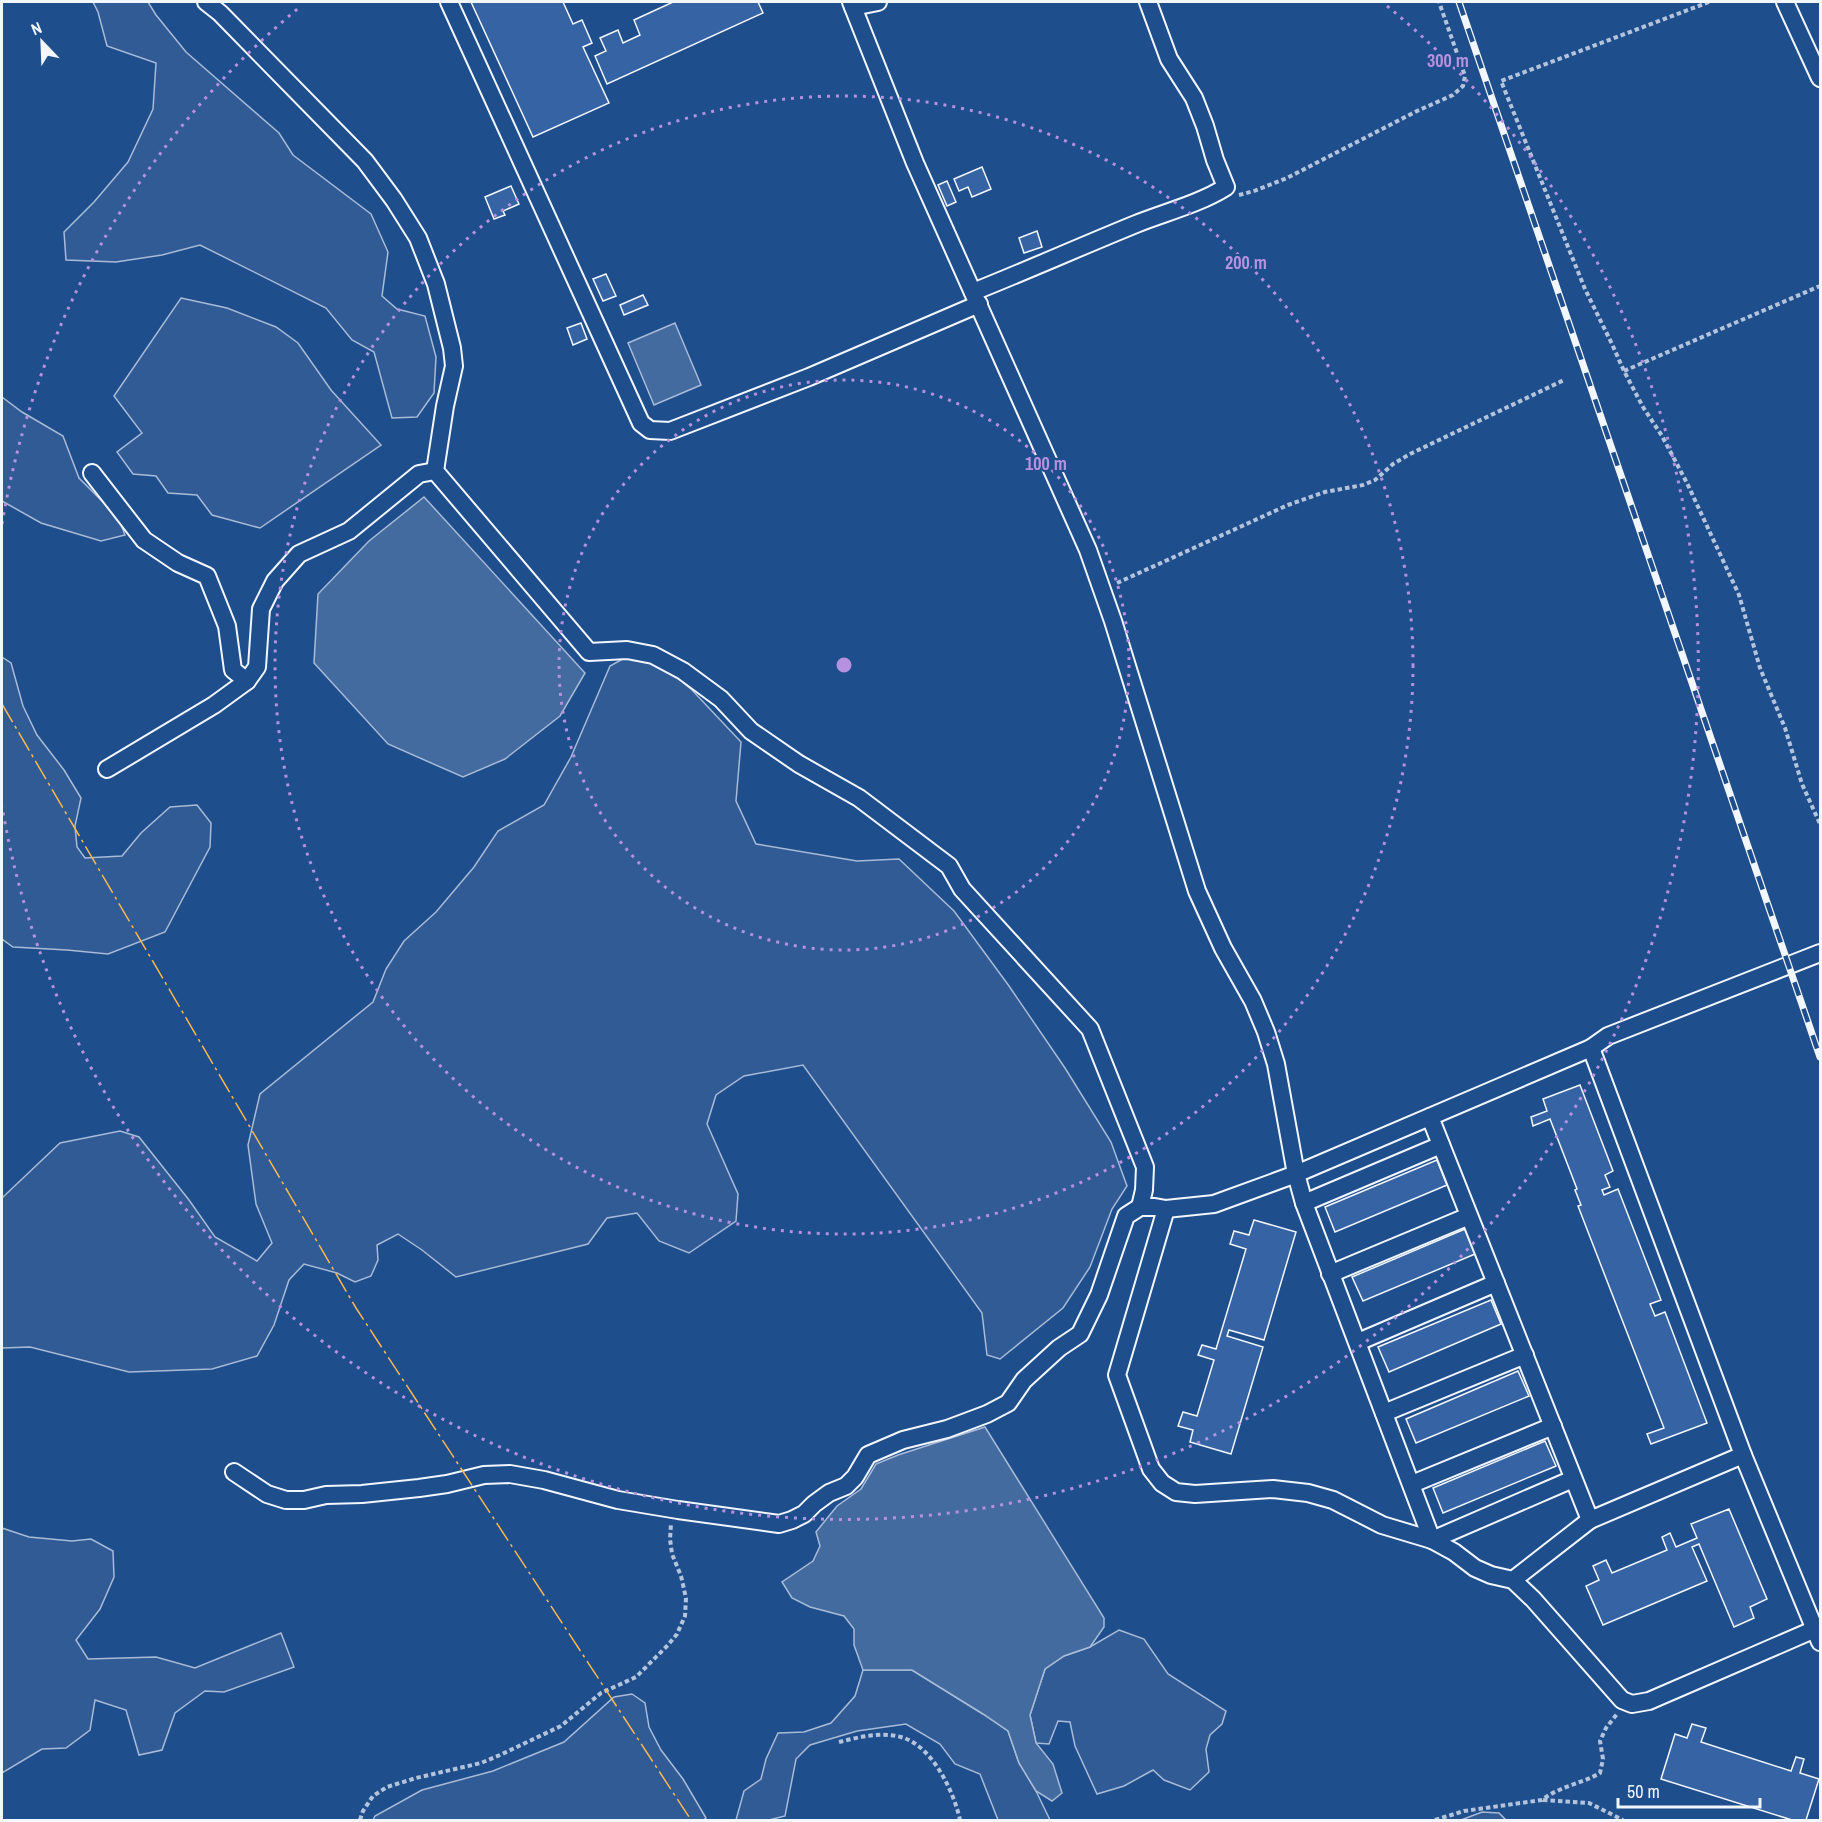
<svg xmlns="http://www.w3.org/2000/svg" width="1822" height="1822" font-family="'Archivo Narrow',sans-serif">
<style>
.green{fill:#305b95;stroke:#a8bbd7;stroke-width:1.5}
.water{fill:#446ba0;stroke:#a8bbd7;stroke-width:1.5}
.building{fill:#3563a3;stroke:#f2f6ff;stroke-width:1.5}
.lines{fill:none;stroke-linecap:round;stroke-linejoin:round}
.minor-casing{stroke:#f2f6ff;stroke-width:20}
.path{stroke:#b3c4dc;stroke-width:4;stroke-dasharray:4.5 3;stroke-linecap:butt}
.minor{stroke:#1f4e8c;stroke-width:16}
.rail-casing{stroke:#f2f6ff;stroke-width:7}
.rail{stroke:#1f4e8c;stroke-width:4.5;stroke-dasharray:14;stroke-linecap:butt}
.power{stroke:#ffb74d;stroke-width:1.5;stroke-dasharray:21 4.5 3 4.5;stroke-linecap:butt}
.ring{fill:none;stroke:#b691df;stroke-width:3;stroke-dasharray:3 6}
.centre{fill:#b691df;stroke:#1f4e8c;stroke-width:3}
.ring-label{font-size:18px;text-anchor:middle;font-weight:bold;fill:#b691df;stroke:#1f4e8c;stroke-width:4.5;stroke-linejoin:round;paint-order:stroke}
</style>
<rect width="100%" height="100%" fill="#1f4e8c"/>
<!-- green -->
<g class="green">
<path d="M93,2H148L156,15L186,52L279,133L293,155L371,214L388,252L382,296L397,309L425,316L436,357L434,393L417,417L392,418L374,352L352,340L326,308L200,245L162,255L116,262L66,260L64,232L94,202L128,162L153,109L156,63L107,46L98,12Z"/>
<path d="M181,298L227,308L276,327L298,343L331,390L381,445L260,528L212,515L197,495L168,493L156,476L133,474L117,452L142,433L114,396Z"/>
<path d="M2,397L22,412L63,436L79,478L118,517L125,535L101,541L41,523L2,501Z"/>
<path d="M628,656L657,661L692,690L741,742L736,801L756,844L857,861L899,859L954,911L1009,986L1065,1068L1111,1142L1127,1186L1112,1209L1090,1267L1063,1308L1000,1359L987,1355L982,1313L803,1065L744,1076L716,1095L707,1124L738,1194L736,1221L689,1253L659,1241L637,1213L607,1218L588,1244L456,1277L422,1250L398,1234L377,1245L378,1260L371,1276L355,1282L337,1273L304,1264L289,1280L274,1325L257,1356L212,1369L129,1372L30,1347L2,1348V1198L60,1143L120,1131L139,1137L189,1200L215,1237L257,1261L272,1243L256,1204L248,1145L260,1094L373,1002L386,969L404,941L436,912L474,867L498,831L544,805L571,757L610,666Z"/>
<path d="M2,657L11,663L23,706L37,735L64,770L81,798L75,826L77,847L85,858L122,856L141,833L170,807L197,805L211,823L210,847L165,932L108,954L67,950L13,947L2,939Z"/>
<path d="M2,1528L29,1537L72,1541L91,1539L113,1551L114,1577L100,1609L76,1640L88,1659L156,1657L195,1668L281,1633L294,1667L224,1692L205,1691L175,1713L162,1750L139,1755L126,1710L95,1700L90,1730L66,1748L42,1749L2,1773Z"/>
<path d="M1119,1630L1144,1639L1168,1674L1226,1711L1222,1724L1210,1735L1206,1749L1209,1772L1190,1790L1164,1780L1153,1770L1124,1786L1097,1794L1075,1746L1070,1722L1058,1721L1049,1744L1036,1743L1030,1715L1045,1669L1064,1656L1090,1647Z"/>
<path d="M863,1670H912L983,1714L1008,1731L1019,1763L1036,1791L1050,1820H998L980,1774L955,1764L940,1744L906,1724L857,1731L810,1745L796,1759L785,1816L769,1820H736L744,1791L761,1779L766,1759L778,1733L804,1732L831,1723L855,1696Z"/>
<path d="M632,1694L645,1703L649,1727L661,1750L683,1779L706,1818L704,1820H373L375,1816L422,1790L493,1771L564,1742L614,1697Z"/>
<path d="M1482,1812L1499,1813L1506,1820H1461Z"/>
</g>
<!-- water -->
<g class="water">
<path d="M675,323L701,385L654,405L628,343Z"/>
<path d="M424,497L585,673L560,716L505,759L463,777L388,744L314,663L318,594L369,541Z"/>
<path d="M985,1427L1104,1618V1627L1090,1647L1064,1656L1045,1669L1030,1715L1036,1743L1053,1764L1062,1793L1052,1801L1036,1791L1019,1763L1008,1731L983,1714L912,1670H863L854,1645V1629L844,1616L810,1607L792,1598L782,1582L813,1561L820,1546L816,1532L837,1506L861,1489L876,1464L898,1455Z"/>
</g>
<!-- building -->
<g class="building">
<path d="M471,2H563L573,24L582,20L592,43L583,47L609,103L533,137Z"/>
<path d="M673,2H758L763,13L607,84L595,56L606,51L600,38L618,30L623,43L640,35L634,20Z"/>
<path d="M982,167L991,189L972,197L968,187L959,191L954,179Z"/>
<path d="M947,181L956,202L947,206L938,185Z"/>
<path d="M511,186L519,204L503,211L505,215L494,219L485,197Z"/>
<path d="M1037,231L1042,247L1024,253L1019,238Z"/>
<path d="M606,274L616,296L603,301L593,279Z"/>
<path d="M643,295L648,305L624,315L620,305Z"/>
<path d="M581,323L587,339L573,345L567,328Z"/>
<path d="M1580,1085L1613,1171L1605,1175L1610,1187L1602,1190L1604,1195L1618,1189L1661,1300L1650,1304L1655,1316L1665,1312L1707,1423L1651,1444L1647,1434L1664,1428L1578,1206L1581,1205L1575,1190L1577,1189L1550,1119L1533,1126L1531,1117L1547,1111L1543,1099Z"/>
<path d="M1437,1160L1447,1185L1335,1232L1325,1207Z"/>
<path d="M1254,1220L1296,1232L1264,1340L1229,1330L1227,1336L1263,1347L1231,1454L1190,1442L1193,1430L1178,1426L1183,1412L1197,1416L1214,1360L1198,1355L1202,1345L1216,1349L1246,1249L1230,1244L1234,1231L1249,1235Z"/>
<path d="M1465,1229L1475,1254L1363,1301L1352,1277Z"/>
<path d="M1491,1300L1501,1324L1389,1372L1378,1347Z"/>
<path d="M1518,1371L1529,1396L1416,1443L1406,1419Z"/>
<path d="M1545,1441L1556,1466L1443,1513L1433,1488Z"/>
<path d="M1729,1509L1767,1599L1750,1607L1754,1618L1734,1627L1699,1544L1692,1547L1707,1581L1603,1625L1586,1586L1599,1580L1593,1566L1606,1560L1612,1573L1667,1550L1662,1537L1670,1533L1676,1547L1697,1538L1691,1524Z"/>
<path d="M1692,1724L1706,1728L1701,1742L1791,1771L1796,1757L1804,1759L1800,1773L1819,1779L1806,1820H1792L1661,1779L1675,1734L1687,1738Z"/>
</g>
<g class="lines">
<defs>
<g id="minor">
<path d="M206,2L220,13L365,161L394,200L418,238L436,284L452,348L454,366L445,406L435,471L589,652L627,650L653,655L683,671L721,699L751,731L799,764L859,798L949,866L962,889L1090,1029L1145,1167L1144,1190L1140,1207"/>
<path d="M449,2L641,423L650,430L670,431L809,377L979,304"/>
<path d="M851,2L915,163L1088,550L1113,621L1197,891L1223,948L1253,1001L1266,1032L1276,1064L1296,1174L1304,1203L1432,1540"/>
<path d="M1785,2L1820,78"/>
<path d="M853,7L878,2"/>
<path d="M973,292C1028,270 1082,246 1136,224C1166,212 1199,204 1226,187L1215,160L1205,126L1194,98L1169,59L1148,2"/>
<path d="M92,473L144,540L178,563L207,576L227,626L233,670L247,681"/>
<path d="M107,769L214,705L247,681L257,667L261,609L275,581L299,554L349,531L419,474L435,471"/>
<path d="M1591,1048L1743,1455L1820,1642"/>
<path d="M1430,1117L1590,1520L1743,1455"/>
<path d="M1304,1203L1441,1145"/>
<path d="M1166,1209L1117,1375L1151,1469L1162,1483L1176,1492L1195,1494L1273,1489L1308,1493L1333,1500L1382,1525L1432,1540L1454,1552L1475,1568L1491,1575L1513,1580L1533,1599L1622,1700L1632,1704L1649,1701L1820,1627"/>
<path d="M1330,1274L1469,1216"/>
<path d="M1358,1342L1496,1283"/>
<path d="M1384,1413L1525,1355"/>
<path d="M234,1472L267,1494L286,1500H304L326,1495L362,1494L419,1488L447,1484L484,1475L510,1474L544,1480L618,1500L678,1510L779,1524L792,1520L804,1514L814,1504L829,1493L846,1486L855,1477L868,1455L903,1440L947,1429L987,1414L1008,1403L1024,1380L1059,1348L1080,1334L1099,1295L1126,1216L1140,1207H1155L1166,1209L1214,1204L1296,1174L1591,1048L1608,1036L1820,953"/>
<path d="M1412,1484L1553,1426"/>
<path d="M1432,1540L1573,1479"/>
<path d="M1513,1580L1590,1520"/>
</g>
</defs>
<!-- minor casing -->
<use href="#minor" class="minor-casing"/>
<!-- path -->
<g class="path">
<path d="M1709,2L1501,81L1585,289L1612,344L1624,371L1643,407L1662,436L1687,483L1739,595L1760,668L1785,728L1802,784L1820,824"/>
<path d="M1239,195L1254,191L1287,178L1417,111L1453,95L1463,86L1465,76L1439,2"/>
<path d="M1624,371L1820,286"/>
<path d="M1117,583L1288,505L1325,492L1363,485L1375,480L1393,464L1410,454L1564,380"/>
<path d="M839,1742C859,1737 884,1731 904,1738C933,1748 954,1792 960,1820"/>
<path d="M1543,1800L1589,1803L1623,1820"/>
<path d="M360,1820L363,1811L373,1796L387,1787L416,1778L481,1763L500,1755L561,1726L601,1693L636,1677L668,1645L677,1634L685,1616L686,1598L681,1576L672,1554L670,1539L671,1524"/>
<path d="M1435,1820L1464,1811L1542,1800C1560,1786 1581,1784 1600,1773L1603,1759L1600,1741L1606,1728L1617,1714"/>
</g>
<!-- minor -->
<use href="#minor" class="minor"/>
<defs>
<path id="rail" d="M1459,2L1820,1057"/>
</defs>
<!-- rail casing -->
<use href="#rail" class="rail-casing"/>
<!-- rail -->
<use href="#rail" class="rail"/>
<!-- power -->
<path class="power" d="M2,704L356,1308L691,1820"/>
</g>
<!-- distance rings -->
<g class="ring">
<circle cx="844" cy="665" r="285"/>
<circle cx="844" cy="665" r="569"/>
<path d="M2 524A854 854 0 0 1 301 6M1387 6A854 854 0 1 1 2 806"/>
</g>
<circle cx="844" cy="665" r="9" class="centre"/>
<g class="ring-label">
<text x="1448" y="67">300 m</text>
<text x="1246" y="269">200 m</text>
<text x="1046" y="470">100 m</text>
</g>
<!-- border -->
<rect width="1822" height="1822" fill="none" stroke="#f2f6ff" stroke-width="6"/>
<!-- north arrow -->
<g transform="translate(42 42) rotate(337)" stroke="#1f4e8c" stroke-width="4.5" paint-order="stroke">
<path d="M0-4.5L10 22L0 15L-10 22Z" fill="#f2f6ff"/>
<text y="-9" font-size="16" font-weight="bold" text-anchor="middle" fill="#f2f6ff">N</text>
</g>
<!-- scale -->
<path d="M1618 1798v9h142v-9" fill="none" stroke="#f2f6ff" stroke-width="3"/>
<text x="1627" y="1798" font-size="18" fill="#f2f6ff" stroke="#1f4e8c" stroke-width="4.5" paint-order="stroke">50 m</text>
</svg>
